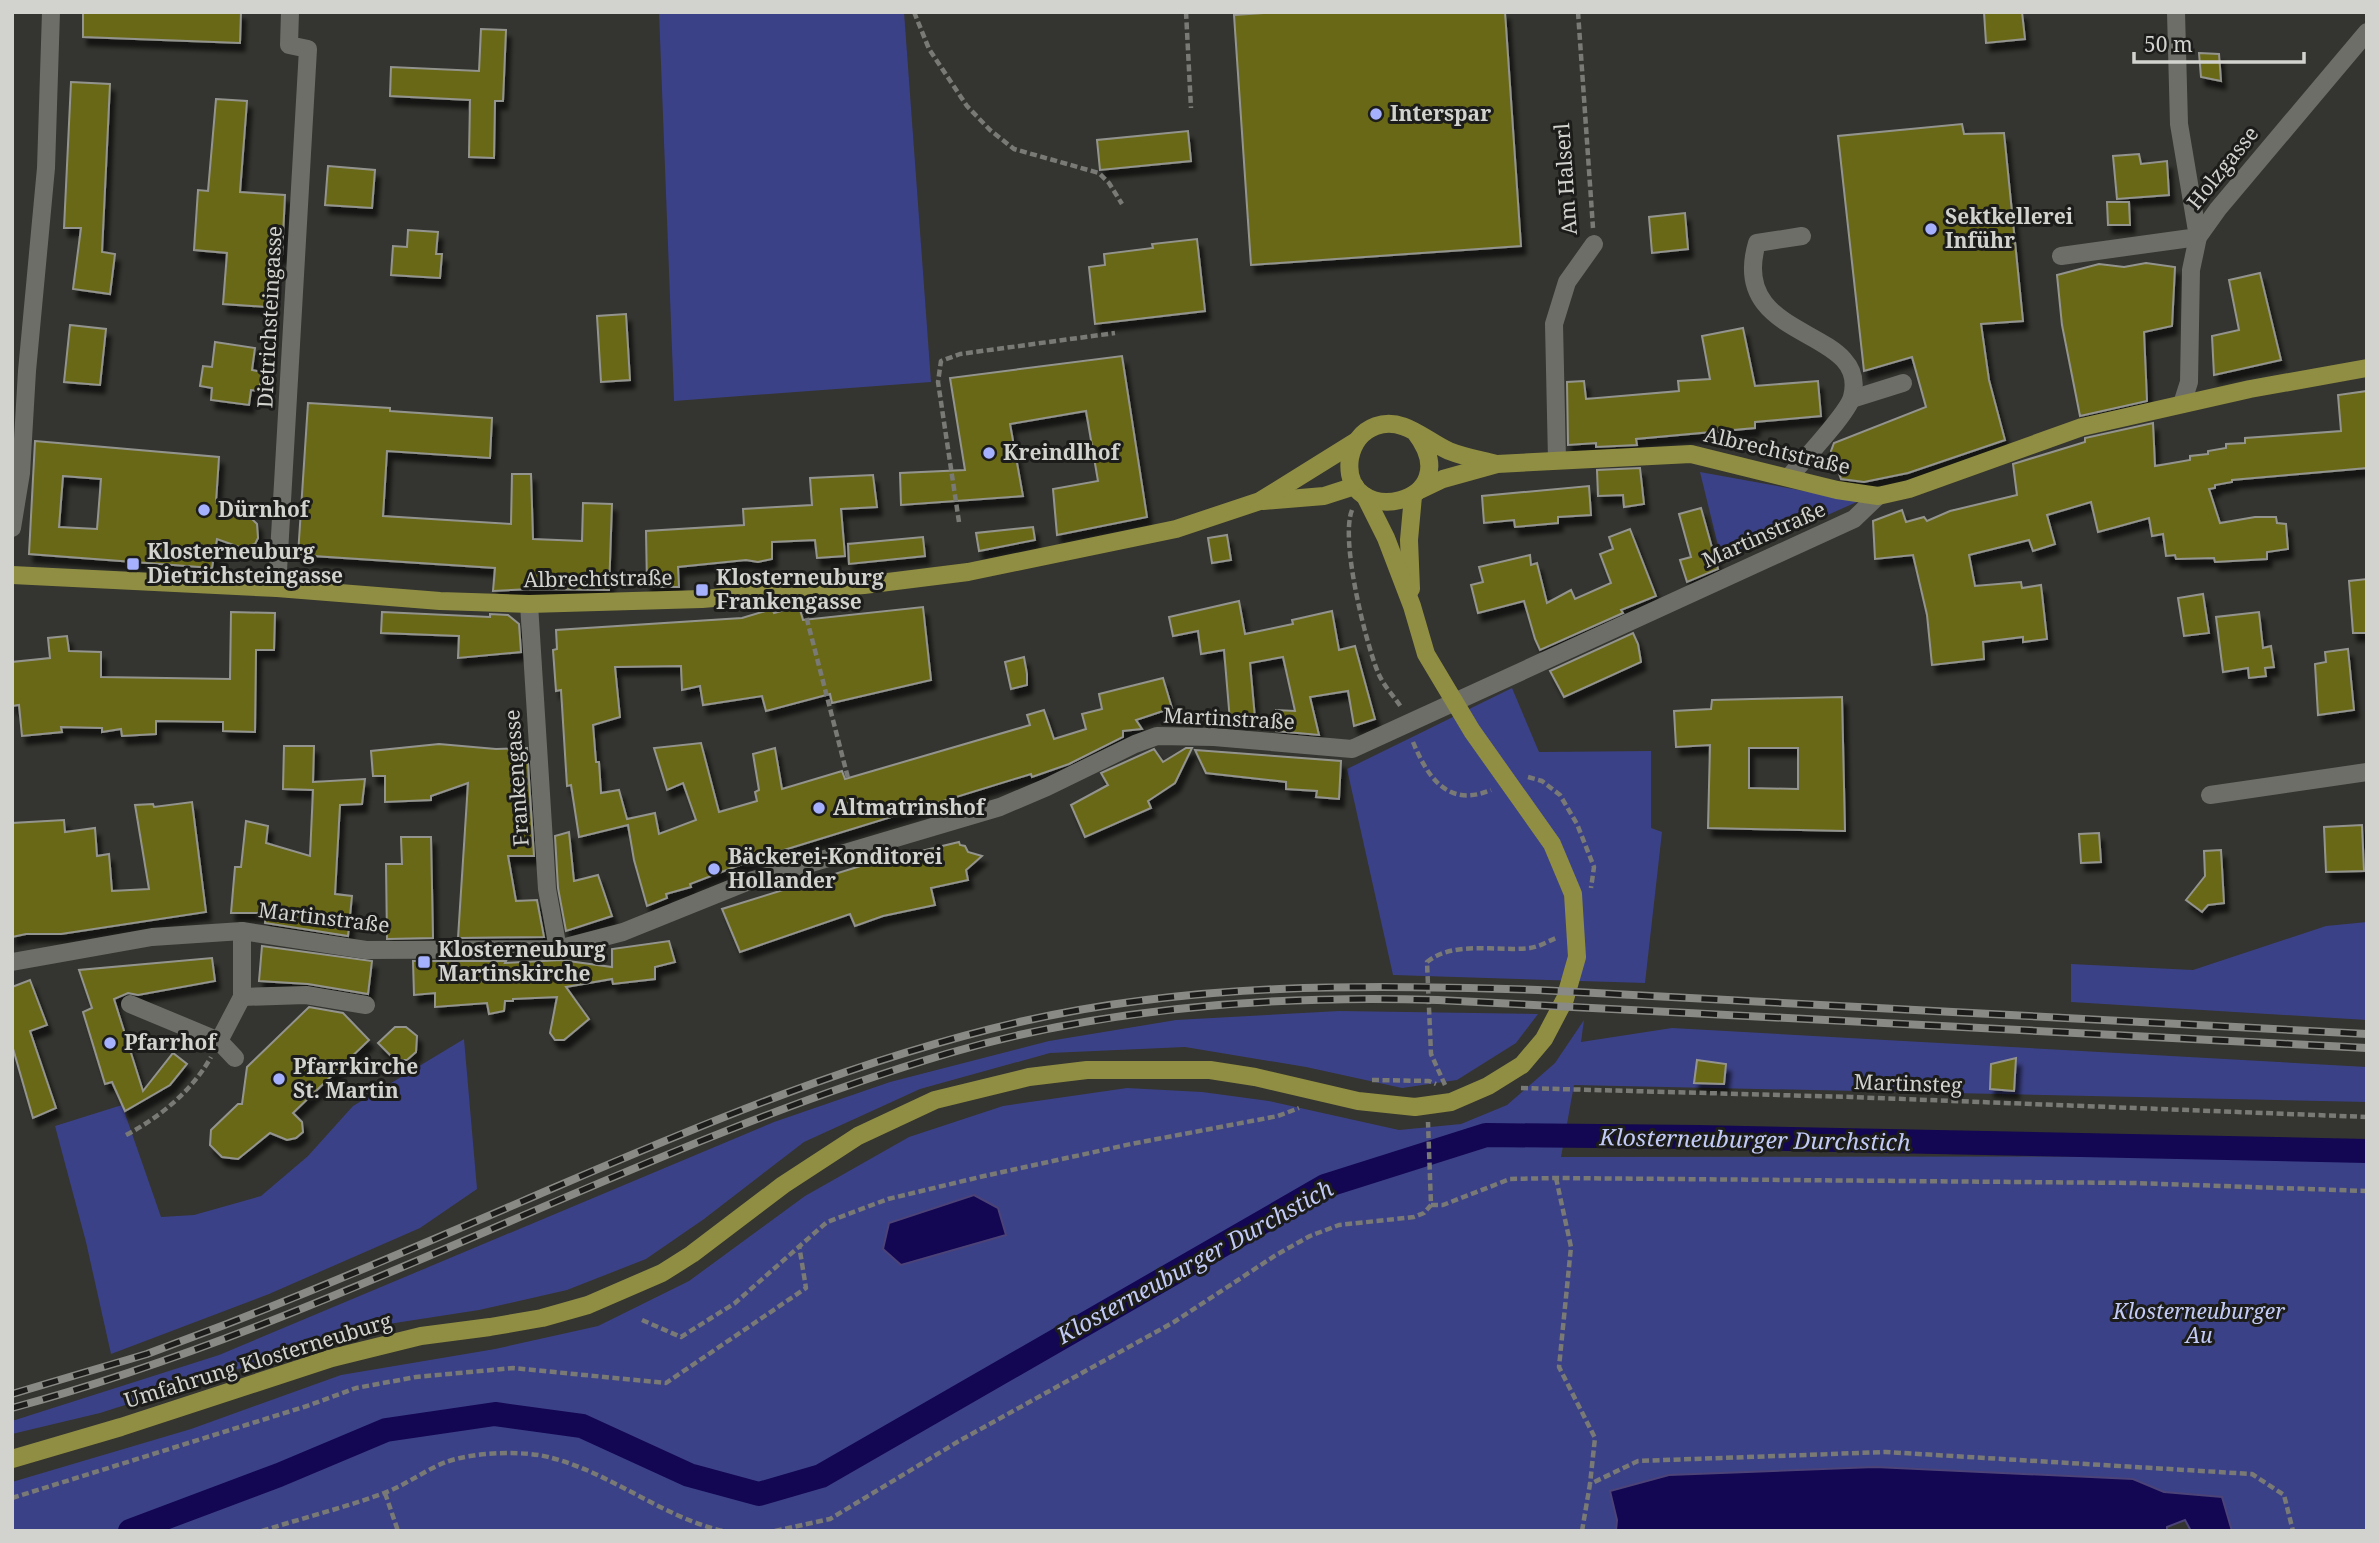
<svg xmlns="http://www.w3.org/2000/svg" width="2379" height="1543" font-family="'Noto Serif',serif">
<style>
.green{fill:#3b4186}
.water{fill:#130652;stroke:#4c4378;stroke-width:2}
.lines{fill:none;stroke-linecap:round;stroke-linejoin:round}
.canal{stroke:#130652;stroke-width:24}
.building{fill:#696816;stroke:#94948f;stroke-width:2;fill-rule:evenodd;filter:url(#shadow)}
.path{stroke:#797976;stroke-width:4.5;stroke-dasharray:7 3.5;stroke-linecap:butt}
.minor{stroke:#6e6e69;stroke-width:18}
.major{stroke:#908e42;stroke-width:18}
.rail-casing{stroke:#898986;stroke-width:8}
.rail{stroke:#1c1c1a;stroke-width:5;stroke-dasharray:16;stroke-linecap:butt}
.poi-dot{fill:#a5b1fc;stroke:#1c1c1a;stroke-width:2.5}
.labels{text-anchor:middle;stroke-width:6;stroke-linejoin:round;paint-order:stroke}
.poi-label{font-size:21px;font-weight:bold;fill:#d2d2cf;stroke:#1c1c1a;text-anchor:start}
.street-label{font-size:21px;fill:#d2d2cf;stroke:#1c1c1a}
.park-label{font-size:21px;font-style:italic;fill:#c3cbf6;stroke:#1c1c1a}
.water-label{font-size:23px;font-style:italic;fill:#c2caf6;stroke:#1c1c1a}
</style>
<defs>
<filter id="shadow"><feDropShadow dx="4.5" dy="8" stdDeviation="2" flood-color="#0009"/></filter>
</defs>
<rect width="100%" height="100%" fill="#343430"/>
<!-- green -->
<g class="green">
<path d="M659,12H904L931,382L674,401Z"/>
<path d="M1700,472L1859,501L1722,562Z"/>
<path d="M1512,688L1539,752L1651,751V828L1662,832L1645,983L1393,975L1347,769Z"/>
<path d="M2367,922V1020L2071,1002V964L2193,970L2326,926Z"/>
<path d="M1339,1011L1538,1014L1516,1043L1457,1080L1402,1088L1306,1067L1185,1047L1050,1053L920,1089L804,1142L704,1219L646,1259L567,1290L479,1310L369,1327L100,1413L12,1434V1421L219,1355L774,1122L890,1082L1049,1041L1176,1020Z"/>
<path d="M1584,1020L1581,1042L1672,1028L2367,1067V1102L1574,1085L1561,1157L2367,1156V1531H2232L2222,1497L2164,1492L2133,1479L1875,1467L1806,1471L1617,1520L1616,1531H12V1482L191,1429L341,1375L495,1349L598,1326L689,1281L805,1196L909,1137L1003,1106L1127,1088L1202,1092L1269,1101L1399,1130L1461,1124L1507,1105L1555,1063Z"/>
<path d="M464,1039L477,1189L420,1228L269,1294L111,1354L86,1242L55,1126L122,1105L161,1217L194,1215L261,1196L308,1156L353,1106Z"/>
</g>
<!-- water -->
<g class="water">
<path d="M974,1195L998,1208L1006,1235L901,1265L883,1249L889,1223Z"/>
<path d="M1875,1467L2133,1479L2164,1492L2222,1497L2232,1531H2191L2185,1520L2167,1527V1531H1616L1617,1520L1610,1491L1669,1475Z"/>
</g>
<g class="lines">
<!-- canal -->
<path class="canal" d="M130,1531L279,1475L386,1430L495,1414L582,1426L689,1475L759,1494L821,1476L1325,1186L1486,1135L1698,1137L2367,1151"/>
</g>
<!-- building -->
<g class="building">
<path d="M83,12H241L240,43L83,37Z"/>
<path d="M1279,12H1505L1521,246L1251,265L1234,15Z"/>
<path d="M1984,12H2022L2025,39L1986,43Z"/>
<path d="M481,29L506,30L503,101H495L494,158L469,157L470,100L390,96L391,67L479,71Z"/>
<path d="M2199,53L2219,54L2221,81L2201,77Z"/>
<path d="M71,82L110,84L102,252L115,254L110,294L73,289L81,228H64Z"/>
<path d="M216,99L247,101L240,192L285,195L282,256H271L267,307L223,304L227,253L194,250L198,190L208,191Z"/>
<path d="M1962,124L1964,134L2004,133L2023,321L1981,324L1989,380L2005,440L1908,473L1864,482L1841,479L1831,451L1834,443L1926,407L1912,357L1864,371L1838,136Z"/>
<path d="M1188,131L1191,161L1100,170L1097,140Z"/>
<path d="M2139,154L2141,164L2167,161L2169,195L2117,199L2113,156Z"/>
<path d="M328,166L375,170L372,208L325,205Z"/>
<path d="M2107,202H2129L2130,225H2108Z"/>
<path d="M1685,213L1688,249L1652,253L1649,217Z"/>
<path d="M408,230L438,232L436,254H442L440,278L391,275L393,246L407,247Z"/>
<path d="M1197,239L1205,311L1095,324L1089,267L1105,265L1104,254L1153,248L1152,244Z"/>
<path d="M2146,263L2175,267L2172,326L2144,332L2147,401L2080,416L2062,325L2057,275L2099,264L2124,267Z"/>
<path d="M2260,273L2281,360L2214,375L2212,336L2239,330L2229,280Z"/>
<path d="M626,314L630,380L601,382L597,316Z"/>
<path d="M70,325L106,329L100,385L64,382Z"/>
<path d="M1743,328L1755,386L1818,381L1821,416L1755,422V428L1636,439L1637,445L1596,447V443L1568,445L1567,382L1584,381L1586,399L1679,391L1678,381L1710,379L1702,336Z"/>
<path d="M215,342L255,348L252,370L262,372L259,391L251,390L249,405L211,400L212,388L200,386L203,366L212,367Z"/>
<path d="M1122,356L1147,517L1057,535L1053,489L1098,481L1086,411L1010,424L1023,496L901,505L900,473L965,470L950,378Z"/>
<path d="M2367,391V468L2232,480V482L2215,485V488L2209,489L2220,523L2255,517H2276L2277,523L2286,524L2288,549L2267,552V559L2215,562L2214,558L2176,559L2175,555L2166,556L2163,534L2152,536L2149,518L2098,532L2091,502L2047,515L2055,544L2033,551L2029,540L1969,555L1975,586L2021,582L2022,588L2041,585L2047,639L2023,642V637L1983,642L1984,659L1932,665L1927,615L1913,555L1875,559L1873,521L1902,510L1906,522L1924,517L1927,521L1950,511L2017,495L2013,464L2085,442V438L2153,423L2155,466L2190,460V456L2208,454V451L2226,448V444L2245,443V438L2341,431L2338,395Z"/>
<path d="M308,403L390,408V411L492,418L490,458L387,451L383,516L511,524L512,474H531L533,539L582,541L583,503L612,504L609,590L531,589L493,591L495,568L298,555Z"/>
<path d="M35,441L219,457L216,502L235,503L234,513L252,519L257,524L258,538L255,544L242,548L217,539L212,568L29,554ZM63,476L101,479L97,529L59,527Z"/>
<path d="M1640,468L1644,504L1624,507L1623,495L1598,496L1597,470Z"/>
<path d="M873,475L877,507L841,509L845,556L817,558L815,540L772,542V559L758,562L746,560L678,567L679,587H647L646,531L744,525L743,509L812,505L810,478Z"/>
<path d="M1589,486L1591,515L1558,517V523L1515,527L1514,520L1484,523L1482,496Z"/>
<path d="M1701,508L1718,569L1687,582L1680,560L1691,557L1679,514Z"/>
<path d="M1033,527L1035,540L979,551L976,533Z"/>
<path d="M1630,529L1656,596L1621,610L1623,613L1540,650L1535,639L1524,601L1478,613L1471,585L1483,582L1479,567L1530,555L1531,565L1537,563L1547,603L1571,590L1575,599L1611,583L1600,554L1613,549L1609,537Z"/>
<path d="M1227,535L1231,560L1212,563L1208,538Z"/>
<path d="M923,537L925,556L849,564L848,544Z"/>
<path d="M2367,579V633H2353L2349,581Z"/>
<path d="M2203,594L2209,633L2184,636L2178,598Z"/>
<path d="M1239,601L1245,634L1293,624L1292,620L1332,611L1339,650L1355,646L1375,719L1354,726L1348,691L1310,697L1319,735L1276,731V710L1295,711L1283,657L1250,663L1255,718L1230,721L1224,650L1201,654L1198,631L1173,636L1169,617Z"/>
<path d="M799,606L803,620L923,607L931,680L832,703L830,694L766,711L762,696L703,705L700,686L682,690L681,666L615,667L620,717L593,725L596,762H599L601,793L619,790L627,819L655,813L659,834L696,820L683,783L667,790L654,748L701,743L719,812L757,801L755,792L759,790L753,754L775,748L782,789L842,771L845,779L1030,725L1027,715L1044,710L1054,739L1086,729L1082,714L1102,709L1099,694L1163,678L1172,708L1136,720L1142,729L1123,731V737L1069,764L1032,777L1031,774L758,858L690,884L691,887L666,894L667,898L647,906L634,860L628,825L579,837L571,785L567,786L561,690L556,691L553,650L557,649L556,630L742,618L772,609L774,613Z"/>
<path d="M231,612L275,613L274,650H256L255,732L223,731V722L156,721V734L122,736L121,729L102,732V728L61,727L62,732L22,736L19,705L12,706V662L50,658L48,638L67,636L69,651L101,652V677L230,679Z"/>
<path d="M382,612L490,617V614L508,615L519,624L521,652L458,658L459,636L381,633Z"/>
<path d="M2259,612L2263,648L2271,646L2274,667L2265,668L2266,676L2249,678L2248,668L2223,672L2216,617Z"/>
<path d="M1633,633L1638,644L1641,662L1564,697L1550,671Z"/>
<path d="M2348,649L2354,710L2318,715L2315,664L2326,662L2325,652Z"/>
<path d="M1024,657L1027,674V685L1011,689L1005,662Z"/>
<path d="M1842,697L1845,831L1708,828L1710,745L1676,747L1674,711L1711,709L1712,700ZM1749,748H1798V789L1749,788Z"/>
<path d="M439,744L496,749L527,748L534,856H508L516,901L537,900L544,937L458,938L468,783L431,796V800L385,802V776H373L371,751Z"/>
<path d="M284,746H314L313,782L365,779L362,804L340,805L335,894L352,896L348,936L265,923L266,913H231L235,867H241L246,821L268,826L266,843L310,856L313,790L283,789Z"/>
<path d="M1186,748H1192L1175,783L1148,801L1151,808L1085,837L1071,805L1108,785L1101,773L1154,749L1163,762Z"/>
<path d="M1195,750L1341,761L1339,799L1316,797L1317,791L1286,789V782L1206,773Z"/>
<path d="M192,802L206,912L61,934H26L12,937V823L64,820L65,832L95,828L97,856L109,854L112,891L149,889L135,805L153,804L154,807Z"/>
<path d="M2362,825L2364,871L2326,872L2324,827Z"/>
<path d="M569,832L574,881L598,875L612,916L566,931L558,888L555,836Z"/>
<path d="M2099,833L2101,862L2081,863L2079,834Z"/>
<path d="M401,837H431L433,938L387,939L386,864H402Z"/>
<path d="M959,842L960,845L965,846L968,852L982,856L966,870L968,880L931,888L935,905L883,916L855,926L850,914L740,952L722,909L867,864Z"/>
<path d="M2221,850L2224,903L2208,905L2202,912L2186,900L2205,876L2204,851Z"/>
<path d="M669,941L675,962L655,967V979L613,984L612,979L566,987L589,1019L564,1040H555L550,1033L557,997L513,999V1001H505L504,1011L489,1014L487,1003L435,1007V993L414,995L413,961H506L505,963L561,960L612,967V949Z"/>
<path d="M262,946L372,961L368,994L308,984L259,981Z"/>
<path d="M212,958L215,981L138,995L128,993L114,999L143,1091L173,1053L187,1064L170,1085L125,1111L112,1082L105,1084L83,1012L92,1008L79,970Z"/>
<path d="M30,980L47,1025L30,1031L56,1108L33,1118L12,1045V987Z"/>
<path d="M309,1007L343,1013L369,1040L293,1113L302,1122L303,1132L296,1138L287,1140L270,1133L238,1159L222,1157L210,1145L211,1130L238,1104H242L247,1067Z"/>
<path d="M395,1027H406L417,1036L416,1052L407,1060H395L378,1043Z"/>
<path d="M2016,1058L2014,1091L1990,1089L1991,1064Z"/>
<path d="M1697,1060L1726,1064L1724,1084L1694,1083Z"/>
</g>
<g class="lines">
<!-- path -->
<g class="path">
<path d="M914,12L929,49L967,106L990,130L1014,149L1099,173L1109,183L1122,204"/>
<path d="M1186,12L1191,108"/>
<path d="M1578,12L1593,228"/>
<path d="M1352,510C1340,540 1365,639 1377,670C1382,684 1393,695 1401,707"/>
<path d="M959,522L938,382L941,361L960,354L1115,333"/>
<path d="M804,608L848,778"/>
<path d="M1413,742C1428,778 1448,808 1491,790"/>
<path d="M1528,777L1542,781L1560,795L1577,824L1594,867L1591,888"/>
<path d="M1372,1080L1429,1081L1436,1084"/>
<path d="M1445,1085L1431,1054L1427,962C1454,940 1497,952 1530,948C1539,947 1548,941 1556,938"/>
<path d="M1521,1088L1851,1097L2367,1117"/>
<path d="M126,1135C160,1117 192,1091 211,1057"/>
<path d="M1556,1178L1571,1247L1559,1367L1595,1438L1590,1484"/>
<path d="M1431,1205H1443L1510,1179L1556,1178L2134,1183L2367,1191"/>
<path d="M642,1320L681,1337L735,1303L827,1222L888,1199L984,1176L1131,1144L1278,1116L1299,1108"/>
<path d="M385,1493L398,1531"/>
<path d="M12,1498L307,1406L356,1388L416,1377L513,1368L666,1383L806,1288L799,1245"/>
<path d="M262,1531C302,1518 344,1508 384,1493C406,1485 425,1470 446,1462C473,1452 525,1450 552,1458C613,1474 662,1517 723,1531"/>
<path d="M775,1531L830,1519L959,1441L1174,1322L1276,1255L1310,1236L1339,1225L1414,1217L1424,1213L1431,1205L1428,1122"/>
<path d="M1582,1531L1590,1484L1638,1461L1886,1452L2252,1474L2284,1495L2293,1531"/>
</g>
<!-- minor -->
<g class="minor">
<path d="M2061,256L2198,237L2179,124L2176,12"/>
<path d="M1852,399L1903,383"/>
<path d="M2182,404L2189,382L2191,270L2198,237L2218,209L2367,32"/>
<path d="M1557,460L1554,324L1567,282L1594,244"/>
<path d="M1789,477C1802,462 1848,413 1852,397C1871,325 1727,344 1757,243L1802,236"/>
<path d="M12,528L21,473L27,371L46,168L51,12"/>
<path d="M277,588L308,49L289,45L290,12"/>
<path d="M529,604L547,889L558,949"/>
<path d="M2210,795L2367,772"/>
<path d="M12,962L152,937L242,931L366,950L558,949L623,932L747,882L1000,807L1047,787L1135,744L1157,736L1214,737L1352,749L1854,519L1878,496"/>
<path d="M242,997L306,995L366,1005"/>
<path d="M130,1004L219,1041L235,1058"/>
<path d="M219,1041L242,997V931"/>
</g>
<!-- major -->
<g class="major">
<path d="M1415,432C1472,506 1339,531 1350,458C1353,443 1362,431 1376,426C1403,416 1426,441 1449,451C1464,457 1481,460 1496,464"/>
<path d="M1420,490L1443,479L1497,464L1691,454L1837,490L1878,496L1909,489L2082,427L2250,389L2367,368"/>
<path d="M1263,501L1324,496L1355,486"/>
<path d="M12,575L277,588L440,601L529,604L702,599L864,585L968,572L1176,529L1260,501L1355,442"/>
<path d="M1411,589L1409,540L1413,496"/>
<path d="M12,1459L121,1427L332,1358L421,1336L490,1327L542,1318L588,1305L662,1273L692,1254L783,1185L858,1136L935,1100L1029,1077L1087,1070H1210L1255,1077L1358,1101L1415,1107L1451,1102L1488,1086L1522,1065L1544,1039L1565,999L1577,957L1573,894L1552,844L1472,731L1426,654L1412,606L1386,538L1365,496"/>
</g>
<defs>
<g id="rail">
<path d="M12,1394L147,1354L227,1324C336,1282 444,1235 551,1189C705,1123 860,1058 1024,1021C1194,983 1365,984 1538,990L2367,1034"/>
<path d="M12,1408C335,1321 626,1149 946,1054C1102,1008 1276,995 1438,1000L2367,1048"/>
</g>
</defs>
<!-- rail casing -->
<use href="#rail" class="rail-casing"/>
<!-- rail -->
<use href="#rail" class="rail"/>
</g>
<!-- markers -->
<g class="poi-dot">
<circle cx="1376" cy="114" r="7"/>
<circle cx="1931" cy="229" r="7"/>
<circle cx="989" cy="453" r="7"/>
<circle cx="204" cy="510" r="7"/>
<rect x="126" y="557" width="14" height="14" rx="3.5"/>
<rect x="695" y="583" width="14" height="14" rx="3.5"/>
<circle cx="819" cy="808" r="7"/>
<circle cx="714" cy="869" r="7"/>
<rect x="417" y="955" width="14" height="14" rx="3.5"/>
<circle cx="110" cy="1043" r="7"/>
<circle cx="279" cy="1079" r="7"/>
</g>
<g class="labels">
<!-- poi labels -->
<g class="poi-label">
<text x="1390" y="121">Interspar</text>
<text x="1945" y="224">Sektkellerei<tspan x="1945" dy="24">Inführ</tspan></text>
<text x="1003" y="460">Kreindlhof</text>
<text x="218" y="517">Dürnhof</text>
<text x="147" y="559">Klosterneuburg<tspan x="147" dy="24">Dietrichsteingasse</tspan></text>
<text x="716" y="585">Klosterneuburg<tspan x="716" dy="24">Frankengasse</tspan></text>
<text x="833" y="815">Altmatrinshof</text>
<text x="728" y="864">Bäckerei-Konditorei<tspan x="728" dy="24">Hollander</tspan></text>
<text x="438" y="957">Klosterneuburg<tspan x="438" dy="24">Martinskirche</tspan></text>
<text x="124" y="1050">Pfarrhof</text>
<text x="293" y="1074">Pfarrkirche<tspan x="293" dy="24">St. Martin</tspan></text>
</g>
<!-- street labels -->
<g class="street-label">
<text transform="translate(2223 168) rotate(-51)" y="7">Holzgasse</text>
<text transform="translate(1566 179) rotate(-94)" y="7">Am Halserl</text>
<text transform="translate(270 317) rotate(-87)" y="7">Dietrichsteingasse</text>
<text transform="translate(1777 451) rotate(13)" y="7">Albrechtstraße</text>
<text transform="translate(1764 535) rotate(-24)" y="7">Martinstraße</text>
<text transform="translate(598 579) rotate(-1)" y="7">Albrechtstraße</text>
<text transform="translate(1229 719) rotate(3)" y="7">Martinstraße</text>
<text transform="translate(517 778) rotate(-94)" y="7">Frankengasse</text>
<text transform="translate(324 918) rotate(7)" y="7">Martinstraße</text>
<text transform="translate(1908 1084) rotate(2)" y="7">Martinsteg</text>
<text transform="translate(258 1361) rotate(-17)" y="7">Umfahrung Klosterneuburg</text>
</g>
<!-- park labels -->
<g class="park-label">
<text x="2199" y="1319">Klosterneuburger<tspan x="2199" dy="24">Au</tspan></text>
</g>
<!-- water labels -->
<g class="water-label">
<text transform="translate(1755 1140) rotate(1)" y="8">Klosterneuburger Durchstich</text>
<text transform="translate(1195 1262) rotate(-29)" y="8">Klosterneuburger Durchstich</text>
</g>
</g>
<!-- border -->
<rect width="2379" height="1543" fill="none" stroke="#d2d2cf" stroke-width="28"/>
<!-- scale -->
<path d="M2134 52v10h170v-10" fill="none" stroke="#d2d2cf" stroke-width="3.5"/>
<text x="2144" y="52" font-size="21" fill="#d2d2cf" stroke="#1c1c1a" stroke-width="5" paint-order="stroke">50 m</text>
</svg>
